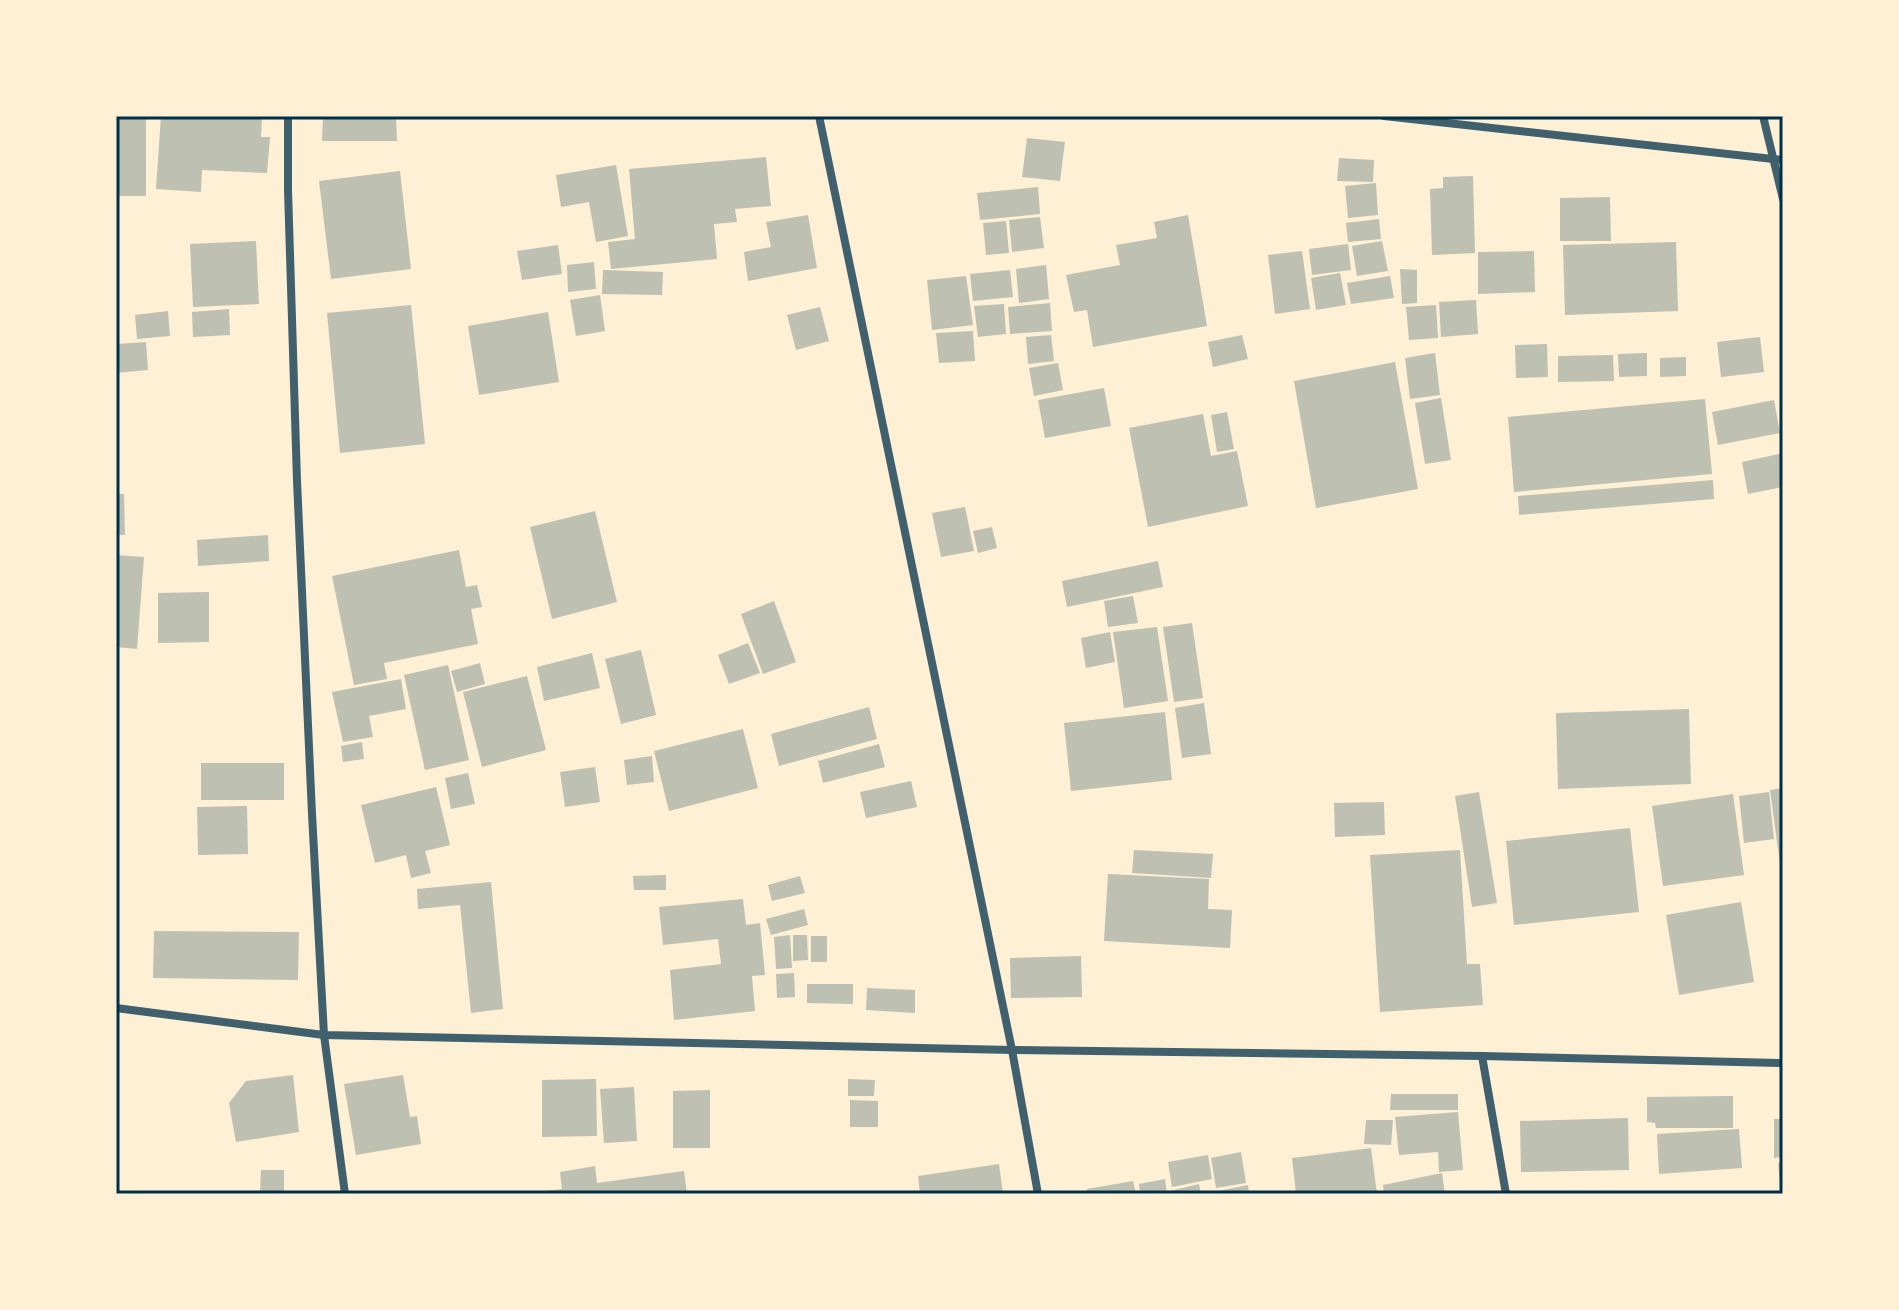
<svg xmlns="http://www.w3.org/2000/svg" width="1899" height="1310" font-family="'Source Serif 4',serif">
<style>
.building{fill:#bec0b2}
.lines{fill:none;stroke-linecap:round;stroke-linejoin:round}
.minor{stroke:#3f606c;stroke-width:8}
.neatline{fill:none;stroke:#003049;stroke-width:3}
</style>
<rect width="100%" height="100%" fill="#fdf0d5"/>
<!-- building -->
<g class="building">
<rect x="116" y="116" width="30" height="80"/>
<path d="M161,116H262L261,137H270L267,173L202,170L201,192L156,189Z"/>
<path d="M323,116H396L397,141H322Z"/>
<path d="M1027,138L1065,142L1060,181L1022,177Z"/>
<path d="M766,157L771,206L735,209L737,222L714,224L717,259L611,269L608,242L635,239L629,169Z"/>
<path d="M1339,158L1374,160L1373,182L1337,181Z"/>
<path d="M616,165L628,236L596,242L589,202L561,207L556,175Z"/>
<path d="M400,171L411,269L331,279L319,181Z"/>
<path d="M1473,176L1475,253L1432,255L1430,189L1443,188V177Z"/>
<path d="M1376,183L1378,215L1348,218L1345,186Z"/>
<path d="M1038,187L1040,214L980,220L977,193Z"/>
<path d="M1610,197L1611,241H1560V198Z"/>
<path d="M808,215L817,268L748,281L744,252L771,247L766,222Z"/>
<path d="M1188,215L1207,326L1093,347L1087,310L1074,312L1066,275L1120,265L1116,245L1157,238L1154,222Z"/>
<path d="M1040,217L1044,248L1012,252L1009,220Z"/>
<path d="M1379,219L1381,239L1348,242L1346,223Z"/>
<path d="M1006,221L1009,253L986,255L983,223Z"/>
<path d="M256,241L259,304L193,307L190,244Z"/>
<path d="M1382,241L1388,271L1357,276L1352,246Z"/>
<path d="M1676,242L1678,311L1565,315L1563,245Z"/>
<path d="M1348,244L1351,270L1312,275L1309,249Z"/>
<path d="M558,245L562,274L522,280L517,251Z"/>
<path d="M1302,251L1310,309L1275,314L1268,255Z"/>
<path d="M1534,251L1535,292L1478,294V252Z"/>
<path d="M594,262L596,289L568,292L567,265Z"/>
<path d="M1046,265L1049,299L1019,303L1016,269Z"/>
<path d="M1400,269L1417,270V303L1402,304Z"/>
<path d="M603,270L663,272L662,295L602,294Z"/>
<path d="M1010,270L1013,297L973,301L970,274Z"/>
<path d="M1340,273L1346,305L1316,310L1311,278Z"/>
<path d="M966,276L973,325L932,330L927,280Z"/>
<path d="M1390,276L1394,298L1351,304L1347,283Z"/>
<path d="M600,295L605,331L576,336L570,300Z"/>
<path d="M1476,300L1478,334L1441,337L1439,302Z"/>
<path d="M1050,303L1052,331L1010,334L1008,307Z"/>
<path d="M1004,304L1006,334L978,337L974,306Z"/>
<path d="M411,305L425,444L340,453L327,313Z"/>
<path d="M1436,305L1438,338L1409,340L1406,307Z"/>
<path d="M820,307L829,341L796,350L787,315Z"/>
<path d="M229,309L230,335L193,337L192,312Z"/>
<path d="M168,311L170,336L137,339L135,315Z"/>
<path d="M548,312L559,382L479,395L468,326Z"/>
<path d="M973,331L975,361L939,363L936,333Z"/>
<path d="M1051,335L1054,361L1028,364L1026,337Z"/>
<path d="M1242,335L1248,359L1213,367L1208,342Z"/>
<path d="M1760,337L1764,372L1721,377L1717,342Z"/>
<path d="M146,342L148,370L116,373V344Z"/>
<path d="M1547,344L1548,377L1516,378L1515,345Z"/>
<path d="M1435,353L1440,395L1410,399L1405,358Z"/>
<path d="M1647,353V376L1619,377L1618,354Z"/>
<path d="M1613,355L1614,381L1558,382V356Z"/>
<path d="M1686,357V376L1660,377V358Z"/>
<path d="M1395,362L1418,489L1316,508L1294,381Z"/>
<path d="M1058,363L1063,390L1034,396L1029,368Z"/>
<path d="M1104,388L1111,426L1045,438L1038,400Z"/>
<path d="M1441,398L1451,460L1425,464L1415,403Z"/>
<path d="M1705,399L1712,474L1514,492L1508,417Z"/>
<path d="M1774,400L1780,433L1718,445L1712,412Z"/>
<path d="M1227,412L1234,449L1217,452L1211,415Z"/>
<path d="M1203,414L1211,456L1237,451L1248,506L1148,527L1129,428Z"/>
<path d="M1783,453V487L1748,494L1742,462Z"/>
<path d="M1713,480L1714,499L1519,515L1518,496Z"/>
<path d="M116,494H124L125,535H116Z"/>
<path d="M965,507L974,551L941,557L932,513Z"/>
<path d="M595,511L617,602L552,619L530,527Z"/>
<path d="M992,527L997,548L978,553L973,531Z"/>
<path d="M268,535L269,561L198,566L197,540Z"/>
<path d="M459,550L466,587L477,585L482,607L471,609L478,644L384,663L387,679L354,685L332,576Z"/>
<path d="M116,555L144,557L137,649L116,647Z"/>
<path d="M1158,561L1163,587L1067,607L1062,581Z"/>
<path d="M209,592V642L158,643V593Z"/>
<path d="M1133,596L1138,623L1108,627L1104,601Z"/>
<path d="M774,601L796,662L763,674L741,614Z"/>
<path d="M1192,623L1203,698L1174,702L1163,627Z"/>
<path d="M1157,627L1168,701L1124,708L1113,632Z"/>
<path d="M1110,632L1115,662L1086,668L1081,638Z"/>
<path d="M748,643L760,673L729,684L718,655Z"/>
<path d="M641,650L656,715L621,724L605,659Z"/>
<path d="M592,653L600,688L544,701L537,667Z"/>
<path d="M480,663L485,684L457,692L451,671Z"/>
<path d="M448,665L469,760L425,770L404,675Z"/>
<path d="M527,676L546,750L482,767L463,692Z"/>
<path d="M401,679L406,709L369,716L373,737L343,742L332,692Z"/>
<path d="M1204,703L1211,754L1182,758L1175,708Z"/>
<path d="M869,707L877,739L779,766L771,734Z"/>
<path d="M1689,709L1691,784L1558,789L1556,713Z"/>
<path d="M1165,712L1172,780L1071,791L1064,723Z"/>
<path d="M743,729L758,788L669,811L654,751Z"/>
<path d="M362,742L364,759L343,762L341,746Z"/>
<path d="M879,744L885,767L823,783L818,761Z"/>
<path d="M652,756L654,782L627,785L624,760Z"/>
<rect x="201" y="763" width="83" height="37"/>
<path d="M595,767L600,802L565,807L560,772Z"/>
<path d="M468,773L475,804L451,809L445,778Z"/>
<path d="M911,781L917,807L866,818L860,792Z"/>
<path d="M436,787L450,845L425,851L431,873L411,878L406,855L375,863L361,805Z"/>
<path d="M1783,788V871H1781L1770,790Z"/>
<path d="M1479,792L1497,903L1472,907L1455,796Z"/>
<path d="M1769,792L1774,839L1744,843L1739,796Z"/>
<path d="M1733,794L1744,875L1663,886L1652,806Z"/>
<path d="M1384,802L1385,835L1335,837L1334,803Z"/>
<path d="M247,806L248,854L198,855L197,807Z"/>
<path d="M1630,828L1639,912L1514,925L1506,841Z"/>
<path d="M1134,850L1213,854L1211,878L1132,873Z"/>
<path d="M1460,850L1467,964H1480L1483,1005L1380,1012L1370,855Z"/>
<path d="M1108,874L1209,879L1208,909L1232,910L1230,948L1104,941Z"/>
<path d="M666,875V890H634L633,876Z"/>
<path d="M800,876L805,893L772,901L768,885Z"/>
<path d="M491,882L503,1009L471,1013L460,905L418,909L417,889Z"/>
<path d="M743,899L746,925L760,923L765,975L752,976L755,1011L674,1020L670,970L721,964L718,939L663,945L659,907Z"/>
<path d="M1741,902L1754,982L1679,995L1666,915Z"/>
<path d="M804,909L808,925L771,935L766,919Z"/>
<path d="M154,931L299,932L298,980L153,978Z"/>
<path d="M790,935L792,968L776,969L774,937Z"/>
<path d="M793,935H807L808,960L793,961Z"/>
<rect x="811" y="936" width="16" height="26"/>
<path d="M1081,956L1082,997L1011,998L1010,958Z"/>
<path d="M794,973L795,997L777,998L776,974Z"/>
<path d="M807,984H853V1004L807,1003Z"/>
<path d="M867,988L915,990V1013L866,1010Z"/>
<path d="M293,1075L299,1132L236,1142L229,1103L246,1081Z"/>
<path d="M403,1075L410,1117L417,1116L421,1144L356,1155L344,1084Z"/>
<path d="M596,1079L597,1136L542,1137V1080Z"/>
<path d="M848,1079L875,1080L874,1096H848Z"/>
<path d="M634,1087L637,1141L604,1143L600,1089Z"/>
<path d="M710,1090V1148H673V1091Z"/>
<path d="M1391,1094H1458V1110H1390Z"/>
<path d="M1733,1096V1128H1656L1655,1123L1647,1122V1097Z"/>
<path d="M850,1100L878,1101V1127H850Z"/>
<path d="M1458,1112L1463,1170L1439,1172L1438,1152L1399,1155L1395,1117Z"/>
<path d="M1628,1118L1629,1170L1521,1172L1520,1121Z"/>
<path d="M1774,1119H1783V1157L1774,1158Z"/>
<path d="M1366,1120H1393L1391,1145L1364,1144Z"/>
<path d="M1739,1129L1742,1168L1659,1174L1657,1134Z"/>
<path d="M1371,1148L1377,1194H1296L1292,1158Z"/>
<path d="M1241,1152L1246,1183L1216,1188L1211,1158Z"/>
<path d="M1208,1155L1212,1179L1172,1187L1168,1162Z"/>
<path d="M1778,1163H1783V1194H1781Z"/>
<path d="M999,1164L1003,1194H920L918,1176Z"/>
<path d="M595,1166L597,1183L684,1171L687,1194H536V1192L562,1189L560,1172Z"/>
<path d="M261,1170H284V1194H260Z"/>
<path d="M1442,1173L1445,1194H1384L1383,1185Z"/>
<path d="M1165,1179L1167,1194H1140L1139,1184Z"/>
<path d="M1133,1181L1136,1194H1087V1189Z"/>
<path d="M1199,1184L1201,1194H1171L1170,1191Z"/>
<path d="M1248,1185L1249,1194H1209V1193Z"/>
</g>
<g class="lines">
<!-- minor -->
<g class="minor">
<path d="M288,116V190L297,481L312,814L324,1035L345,1194"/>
<path d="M819,116L1012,1050L1038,1194"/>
<path d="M1384,116L1783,160"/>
<path d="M1763,116L1783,199"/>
<path d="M116,1008L324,1035L1012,1050L1482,1056L1783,1063"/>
<path d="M1482,1056L1506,1194"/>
</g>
</g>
<!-- border -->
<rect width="1899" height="1310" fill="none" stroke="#fdf0d5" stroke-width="236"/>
<rect x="118" y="118" width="1663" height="1074" class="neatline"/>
</svg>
